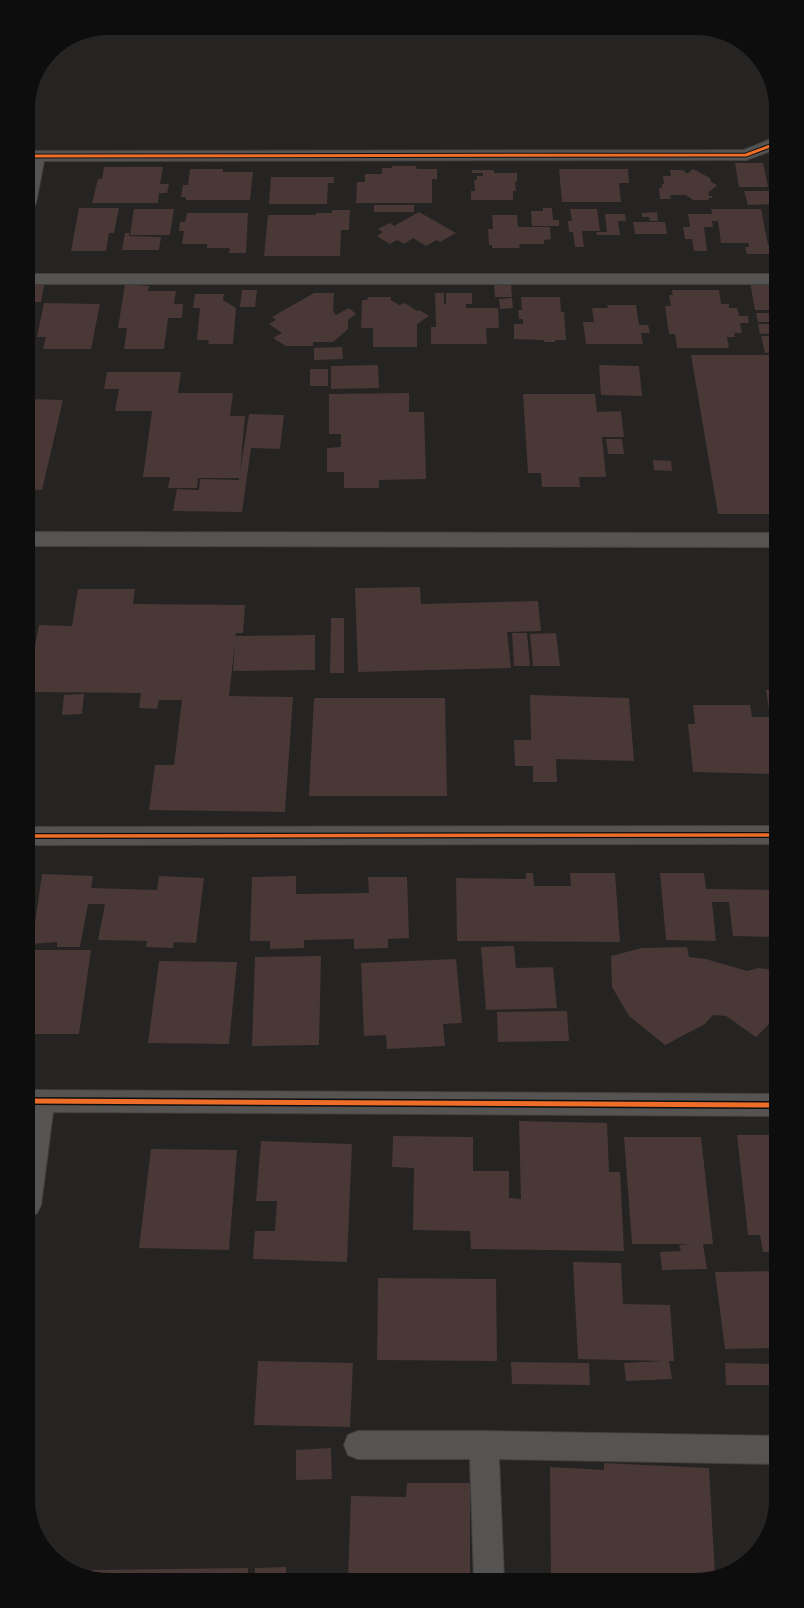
<svg xmlns="http://www.w3.org/2000/svg" width="804" height="1608" font-family="Rubik,sans-serif">
<style>
.building{fill:#493836}
.lines{fill:none;stroke-linecap:round;stroke-linejoin:round}
.minor-casing{stroke:#424140;stroke-width:2}
.minor{fill:#555453;fill-rule:evenodd}
.cycleway-far2-casing{stroke:#0e0d0d;stroke-width:5}
.cycleway-far1-casing{stroke:#0e0d0d;stroke-width:6}
.cycleway-casing{stroke:#0e0d0d;stroke-width:8}
.cycleway-far2{stroke:#ee6e29;stroke-width:3}
.cycleway-far1{stroke:#ee6e29;stroke-width:3.5}
.cycleway{stroke:#ee6e29;stroke-width:5}
</style>
<rect width="100%" height="100%" fill="#252423"/>
<!-- building -->
<g class="building">
<path d="M735,163H763L768,187H739Z"/>
<path d="M392,166H416L417,169H437V179H432V203H356L357,182H365V174H382V168H392Z"/>
<path d="M104,167H163L160,184H169L167,193H159L158,203H92L98,179H102Z"/>
<path d="M190,169H223V172H253L250,200H186V197H181L183,185H188Z"/>
<path d="M559,169H628L629,183H619L621,202H562Z"/>
<path d="M693,169L710,178L711,182L717,185L708,193L709,196H712V198H708L709,200H693L686,195H670L671,199H660L659,188H662V184H664L663,176H671L670,170H683L686,173H688Z"/>
<path d="M472,170H494V173H517V182H515L516,191H513V200H471V191H475L474,180H477V176H483V173H472Z"/>
<path d="M271,177H334V183H328L327,204H269Z"/>
<path d="M744,191H770L774,204L748,205Z"/>
<rect x="374" y="205" width="40" height="7"/>
<path d="M79,208H119L114,233H109L106,251H71Z"/>
<path d="M543,208H552L553,220H559V226H532L531,211H543Z"/>
<path d="M134,209H174L170,235H130Z"/>
<path d="M570,209H597L600,231H582L584,247H575L573,232H569L568,221H572Z"/>
<path d="M711,209H761L768,245H772L774,254H747L745,247H749L748,243H721L718,221H712L713,227H704L707,251H694L692,239H685L683,227H690L688,214H712Z"/>
<path d="M332,210H350L349,230H341L340,256H264L268,215H316V213H332Z"/>
<path d="M419,212L456,233L440,242L437,240L426,246L413,238L404,244L397,240L390,244L377,236L383,232L378,229L390,223L394,226Z"/>
<path d="M657,212L658,221H650L649,217H642V213Z"/>
<path d="M187,213H248L246,253H229L230,248H207V244H182L184,231H179L180,222H185Z"/>
<path d="M605,214H625L626,221H618L620,235H597L596,232H607Z"/>
<path d="M492,215H517L518,227H550L551,239L544,240V244H519L520,248H492V245H489L488,229H493Z"/>
<path d="M633,222H665L667,234H635Z"/>
<path d="M125,233H129V236L161,237L159,250H122Z"/>
<path d="M750,282H773L776,293V310H755Z"/>
<path d="M494,283H511L512,297H495Z"/>
<path d="M125,284L149,286L148,291H176L174,304H183L182,318H168L164,349H124L127,328H118Z"/>
<path d="M28,285H44L41,302H28Z"/>
<path d="M242,290H257L255,307H240Z"/>
<path d="M672,290H719L721,304H729V308H737L739,316H748L749,323H740L742,333H734L735,337H727L729,348H677L675,334H669L665,306H671L669,295H673Z"/>
<path d="M314,293H334L333,311L336,315L349,308L356,314L348,320V329L333,342H313V346H286L273,338L282,333L269,324L276,320L272,317Z"/>
<path d="M435,293H444V304H446V293H472V304H466V308H498L499,328H486L487,344H431V327H436Z"/>
<path d="M195,294H224L223,300L236,308L233,344H208L209,340H197L200,308H193Z"/>
<path d="M368,297H391V300L399,305L405,303L417,311L419,310L429,316L417,324V347H373V328H361L362,300H367Z"/>
<path d="M521,297H560L561,312H564L566,340H555V342H544V340L514,339V324H523V319H519L518,310H522Z"/>
<path d="M512,298L513,308L500,309L499,299Z"/>
<path d="M44,303L100,304L91,349H43L46,337H37Z"/>
<path d="M607,305H636L639,325H648L650,333H641L643,344H586L583,322H594L592,308H608Z"/>
<path d="M756,313H776V322H758Z"/>
<path d="M758,324H776V333L760,334Z"/>
<path d="M761,336H776V352L765,353Z"/>
<path d="M342,347L343,359L314,360V348Z"/>
<path d="M691,355H776V514H718Z"/>
<path d="M378,365L379,388L331,389V366Z"/>
<path d="M599,365L639,366L642,396L601,395Z"/>
<rect x="310" y="369" width="18" height="17"/>
<path d="M107,372H181L178,393H233L230,416H245L240,472L249,414L284,415L280,449L251,448L242,512L173,511L177,489L199,490L200,479L239,480V478H198L197,488H168L170,477H143L152,411H115L119,389H104Z"/>
<path d="M409,393V412H424L426,479L379,480V488H344V472H327V448L341,447V434H329V394Z"/>
<path d="M523,394H595L597,412L621,411L624,437H602L606,477H579L580,487H542L541,473H528Z"/>
<path d="M28,399L63,400L42,490L28,489Z"/>
<path d="M606,439H622L624,454H608Z"/>
<path d="M653,460L671,461L672,471L654,470Z"/>
<path d="M420,587L421,604L538,601L541,631L507,632L511,668L358,672L355,588Z"/>
<path d="M78,589H135L133,604L245,605L243,633H236L235,636L315,635V670L233,671L235,643L229,696L293,697L285,812L149,810L155,765H174L182,700H159L157,709L139,708L141,693L28,692V682L39,625L72,626Z"/>
<path d="M331,618H344V673H330Z"/>
<path d="M512,633H527L530,666H514Z"/>
<path d="M556,633L560,666H533L530,634Z"/>
<path d="M766,690H776V715H770Z"/>
<path d="M84,694L82,714L62,715L64,695Z"/>
<path d="M530,695L629,698L634,761L556,759L557,782H533V766H515L514,740H531Z"/>
<path d="M314,698H445L447,796H309Z"/>
<path d="M693,705H750L752,717H776V774L693,772L688,724H695Z"/>
<path d="M526,873H533L534,886H571L570,873H615L620,942L457,941L456,878L526,879Z"/>
<path d="M660,873H704L706,889L776,890V937L733,936L729,902H712L716,941L666,940Z"/>
<path d="M42,874L93,876L91,888L157,890L159,876L204,878L196,943L174,942L173,948L146,947L147,941L98,940L105,904H88L80,947H57V942L32,944Z"/>
<path d="M296,876V894L369,893L368,877H407L409,938L388,939V948L354,949V939L304,940V948L270,949V941H250L252,877Z"/>
<path d="M514,946L516,968L553,967L557,1008L486,1010L481,947Z"/>
<path d="M687,947L689,957L706,959L747,971L758,968L776,970V1017L756,1037L726,1016L713,1015L705,1024L665,1045L629,1016L612,987L611,956L642,948Z"/>
<path d="M29,950H91L79,1034H28Z"/>
<path d="M321,956L319,1045L252,1046L255,957Z"/>
<path d="M456,959L462,1023L443,1024L445,1046L387,1049L386,1035L364,1036L361,963Z"/>
<path d="M159,961L237,962L229,1044L148,1043Z"/>
<path d="M567,1011L569,1041L498,1042L497,1012Z"/>
<path d="M519,1121L607,1123L609,1172H620L624,1251L471,1249L470,1231L413,1230L414,1168L392,1167L393,1136L473,1137V1171H509V1198L521,1199Z"/>
<path d="M737,1135H776V1252H763L760,1235H748Z"/>
<path d="M624,1137H701L713,1244H703L707,1269L662,1270L660,1252L681,1251L679,1245L693,1244H632Z"/>
<path d="M261,1141L352,1144L347,1262L253,1259L255,1231H275L277,1201H256Z"/>
<path d="M151,1149L237,1150L229,1250L139,1248Z"/>
<path d="M573,1262L621,1263L623,1304L670,1305L674,1361H669L672,1379L626,1381L624,1363L664,1361L578,1359Z"/>
<path d="M776,1271V1348L725,1349L715,1272Z"/>
<path d="M378,1278L496,1279L497,1361L377,1360Z"/>
<path d="M258,1361L353,1363L350,1427L254,1425Z"/>
<path d="M511,1362L589,1363L590,1385L512,1384Z"/>
<path d="M725,1363L776,1364V1385H726Z"/>
<path d="M331,1448L332,1479L296,1480V1450Z"/>
<path d="M604,1463L709,1468L715,1576L696,1580H551L550,1467L604,1470Z"/>
<path d="M407,1483H470V1580H348L351,1496L406,1497Z"/>
<path d="M286,1567V1580H255V1568Z"/>
<path d="M248,1568V1580H103L91,1575L92,1570Z"/>
</g>
<g class="lines">
<defs>
<g id="minor">
<path d="M776,137V149L746,160L44,161L36,203L34,206L28,208V151L744,150Z"/>
<rect x="28" y="274" width="748" height="10"/>
<path d="M28,532L776,533V547L28,546Z"/>
<path d="M776,826V844L28,845V827Z"/>
<path d="M28,1090L776,1094V1116L53,1112L41,1205L37,1213L28,1217Z"/>
<path d="M358,1431H484L776,1436V1464L499,1459L504,1580H474L470,1459H358L348,1455L344,1445L348,1435Z"/>
</g>
</defs>
<!-- minor casing -->
<use href="#minor" class="minor-casing"/>
<!-- minor -->
<use href="#minor" class="minor"/>
<defs>
<path id="cycleway-far2" d="M28,156L746,155L770,146L776,142"/>
<path id="cycleway-far1" d="M28,836L776,835"/>
<path id="cycleway" d="M28,1101L776,1105"/>
</defs>
<!-- cycleway-far2 casing -->
<use href="#cycleway-far2" class="cycleway-far2-casing"/>
<!-- cycleway-far1 casing -->
<use href="#cycleway-far1" class="cycleway-far1-casing"/>
<!-- cycleway casing -->
<use href="#cycleway" class="cycleway-casing"/>
<!-- cycleway-far2 -->
<use href="#cycleway-far2" class="cycleway-far2"/>
<!-- cycleway-far1 -->
<use href="#cycleway-far1" class="cycleway-far1"/>
<!-- cycleway -->
<use href="#cycleway" class="cycleway"/>
</g>
<!-- crop -->
<path d="M0 0H804V1608H0ZM108 35H696A73 73 0 0 1 769 108V1500A73 73 0 0 1 696 1573H108A73 73 0 0 1 35 1500V108A73 73 0 0 1 108 35Z" fill="#0e0d0d" fill-rule="evenodd"/>
</svg>
